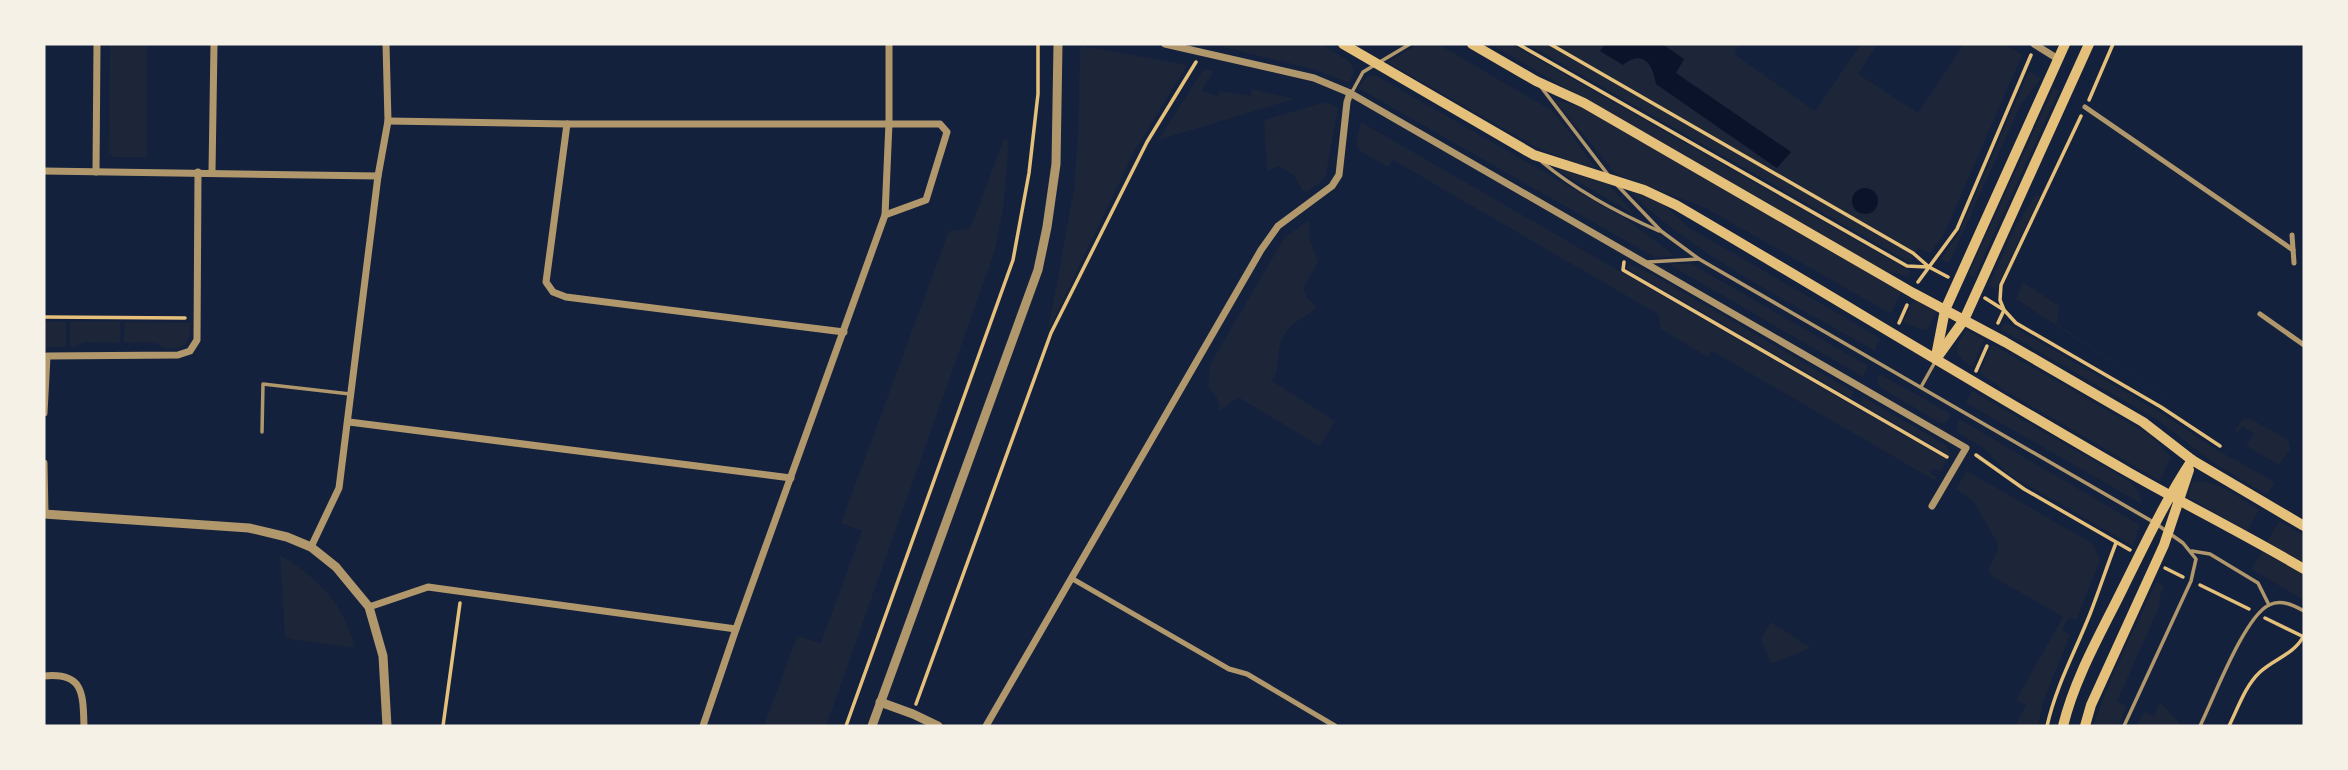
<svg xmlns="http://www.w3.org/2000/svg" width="2348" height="770" font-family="'Noto Serif',serif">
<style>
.green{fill:#1d2539}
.water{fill:#0b132b}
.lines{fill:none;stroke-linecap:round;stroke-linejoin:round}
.path{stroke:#e5c07b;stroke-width:3.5}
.service{stroke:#b1986c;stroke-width:3.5}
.pedestrian{stroke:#b1986c;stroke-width:5}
.minor{stroke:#b1986c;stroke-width:7}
.tertiary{stroke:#b1986c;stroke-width:9}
.secondary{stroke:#e5c07b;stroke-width:10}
</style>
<rect width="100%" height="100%" fill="#14213d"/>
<!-- green -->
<g class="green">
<path d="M110,44H147V157H114L109,153Z"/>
<path d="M1220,44H1321L1350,62L1354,72L1349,83L1313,69L1219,46Z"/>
<path d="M1419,44H1438L1551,110L1572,135L1595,168L1572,162L1538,148L1387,62Z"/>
<path d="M1490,44H1511L1910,271L1908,277L1884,270L1848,251Z"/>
<path d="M1527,44H1605L1600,51L1631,59L1639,58L1648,62L1652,68L1656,84L1777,168L1790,152L1675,73L1683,59L1662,44H1740L1734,54L1815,111L1861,44L1877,45L1858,74L1918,113L1964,44H2005L2022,55L1944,234L1930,253L1918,248L1911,263Z"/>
<path d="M1083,46L1187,65L1134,152L1048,331L1074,189L1078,136L1080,50Z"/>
<path d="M1204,69L1214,71L1201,91L1218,96L1220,91L1250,96L1252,89L1294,99L1158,140Z"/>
<path d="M2029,71L2041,78L2020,106L1949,263L1941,259L1958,235Z"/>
<path d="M1368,76H1377L1629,221L1675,256L1654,257L1358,88Z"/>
<path d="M2054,87L2059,91L1974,278L1968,275Z"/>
<path d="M1556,100L1587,109L1901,292L1891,314L1706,208L1616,174L1564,111L1555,102Z"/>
<path d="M1326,102L1338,108L1326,174L1323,180L1307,192L1302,190L1294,175L1279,166L1267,171L1264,120Z"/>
<path d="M1361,122L1947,460L1940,472L1933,468L1930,473L1936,477L1934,480L1712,351L1708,357L1661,329L1658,314L1393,160L1388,167L1360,151L1356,144Z"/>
<path d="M1004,139L1009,141L1003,210L994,253L826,726H764L797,636L821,643L862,531L841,523L949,231L970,229Z"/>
<path d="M1560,169L1608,184L1634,214L1559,171Z"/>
<path d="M1632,192L1660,201L1688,227L1880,338L1875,351C1791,302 1701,260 1631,193Z"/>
<path d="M2036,194L2040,196L1996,290L1989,285L2014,229Z"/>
<path d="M1309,220V238L1318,262L1303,288L1308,299L1317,306C1309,318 1292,319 1283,337C1275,353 1282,365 1272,381L1335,421L1320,446L1238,397L1220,411L1217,398L1208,387L1210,364L1285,237Z"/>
<path d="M1629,264L1652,274L1854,392L1851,398L1627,269Z"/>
<path d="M1672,264H1692L1868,366L1863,377L1672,266Z"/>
<path d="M2023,282L2059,306L2057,324L2210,426L2016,299Z"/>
<path d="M1914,299L1936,312L1927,330L1919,329L1903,322Z"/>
<path d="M46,322H66V347H44V323Z"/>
<path d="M70,322H120V343L83,342L77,347H70Z"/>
<path d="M125,322L191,323C191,340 184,353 163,347C160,346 157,343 153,343C144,342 134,343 124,343Z"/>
<path d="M2007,323L2160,412L2215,449L2275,482L2267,495L2214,463L2159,421L2000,329L2003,324Z"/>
<path d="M1967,330L1984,340L1972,367C1954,355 1952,347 1967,330Z"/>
<path d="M1992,344L2150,435L2171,457L2160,481L2004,390L1980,373Z"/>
<path d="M1880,374L1951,414L1947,422L1940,423L1880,387L1877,382Z"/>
<path d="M1972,391L2129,481L2138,491L2142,504L1966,403Z"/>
<path d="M1863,397L1946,445L1951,456L1859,403Z"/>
<path d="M1959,419L2140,525L2133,546L2008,474L1984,448L1959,433L1956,427Z"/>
<path d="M2243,419H2251L2288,440L2290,449L2279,465L2246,446L2254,434L2242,426L2238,433L2235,430Z"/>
<path d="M1967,471L2088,541L2094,546L2100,560L2076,620L2069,617L2062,630L2070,635L2043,702L2038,726H2015L2026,705L2016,700L2063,617L1992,576L1988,570L1998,550L1997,542L1973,501L1956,489Z"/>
<path d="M2201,481C2223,484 2241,499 2259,510L2247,531L2188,497L2192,482Z"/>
<path d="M2279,521L2304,535V564L2267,542Z"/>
<path d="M2262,552L2304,574V600L2251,569Z"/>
<path d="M280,555C317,577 345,605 355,648L290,639L285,636Z"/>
<path d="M2156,582L2164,586L2159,597L2161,598L2159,604L2160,605L2117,701L2127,706L2118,726H2093L2111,679Z"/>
<path d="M1771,622L1811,648L1771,664L1761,638Z"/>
<path d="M2160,702L2180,724L2179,726H2137L2144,712L2154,716Z"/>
</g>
<!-- water -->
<g class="water">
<path d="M1605,44H1662L1684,59L1676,73L1791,152L1777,168L1656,84C1653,64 1643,49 1623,65L1600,51Z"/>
<circle cx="1865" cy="201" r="13"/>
</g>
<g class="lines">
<!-- path -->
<g class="path">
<path d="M1518,44L1907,266L1927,267"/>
<path d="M1550,44L1913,253L1929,267L1948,277"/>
<path d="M2089,100L2113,44"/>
<path d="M1624,262L1623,270L1947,457"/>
<path d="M1918,282L1957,229L2031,55"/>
<path d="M1985,298L2004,310L2016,323L2161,407L2220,446"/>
<path d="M44,317L185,318"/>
<path d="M1899,323L1907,305"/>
<path d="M1998,323L2004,310L2000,300L2001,285L2081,116"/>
<path d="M1976,371L1987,346"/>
<path d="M1976,455L2024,489L2130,550"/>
<path d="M2165,568L2183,577"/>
<path d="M2200,585L2249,609"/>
<path d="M2265,618L2304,637"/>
<path d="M916,704L1051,333L1147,142L1196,62"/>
<path d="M443,726L460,603"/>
<path d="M846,726L1013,260L1029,173L1038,94V44"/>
<path d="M2047,726C2056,686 2075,652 2090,614C2099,591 2107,566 2116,543"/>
<path d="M2229,726C2238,708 2245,686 2260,672C2274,659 2294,654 2303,637"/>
</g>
<!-- service -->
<g class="service">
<path d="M1541,87L1609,176"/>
<path d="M1352,92L1363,72L1410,44"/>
<path d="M1542,162C1576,190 1618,213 1659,231"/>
<path d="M1616,184L1661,231L1699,259L2155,523L2183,543L2196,559L2191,581L2124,726"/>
<path d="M1648,262L1699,259"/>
<path d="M1921,387L1935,362"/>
<path d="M262,432L263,384L350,394"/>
<path d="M2192,551L2210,554L2258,583L2269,605"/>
<path d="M2200,726C2213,700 2244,617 2269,605C2281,599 2293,605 2304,611"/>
</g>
<!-- pedestrian -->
<g class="pedestrian">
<path d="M2085,107L2293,250"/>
<path d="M2292,235L2294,263"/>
<path d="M2260,314L2304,345"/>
<path d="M1071,578L1229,669L1247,674L1335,726"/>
</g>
<!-- minor -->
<g class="minor">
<path d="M1165,44L1314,78L1350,93L1966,448L1932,506"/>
<path d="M2034,44L2058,59"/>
<path d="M388,121L567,124H940L947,132L926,200L885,215"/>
<path d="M567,124L546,282L553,292L566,297L844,332"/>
<path d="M44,171L378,176"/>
<path d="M96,172L97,44"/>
<path d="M212,172L214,44"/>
<path d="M44,413L47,356L178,355L190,351L197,340L198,172"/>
<path d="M349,422L791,478"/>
<path d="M44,463L45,514"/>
<path d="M311,547L339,488L378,176L388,121L386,44"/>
<path d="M369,607L428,587L736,629"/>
<path d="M44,676C84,672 83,694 84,726"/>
<path d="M703,726L736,629L885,215L889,123V44"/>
<path d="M986,726L1261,250L1278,226L1332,186L1339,175L1347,102L1350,93"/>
</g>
<!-- tertiary -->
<g class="tertiary">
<path d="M44,514L249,528L287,537L311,547L336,567L369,607L383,656L387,726"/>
<path d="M880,702L913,714L938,726"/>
<path d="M872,726L1038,270L1047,227L1056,164L1058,44"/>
</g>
<!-- secondary -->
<g class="secondary">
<path d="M1343,44L1534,155L1644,190L1676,205C1827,293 1976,385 2128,472C2186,505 2246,535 2304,569"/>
<path d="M1472,44L1536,81L1584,103L1913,293L2005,342L2143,422L2192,460L2304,526"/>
<path d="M1936,356L1945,310L2065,44"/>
<path d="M1936,359L1964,320L2089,44"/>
<path d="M2063,726C2075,677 2101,633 2123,588C2145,544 2165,501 2192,460"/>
<path d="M2085,726L2091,705L2164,545L2189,470"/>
</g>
</g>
<!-- border -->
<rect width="2348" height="770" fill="none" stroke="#f6f1e7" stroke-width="91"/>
</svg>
